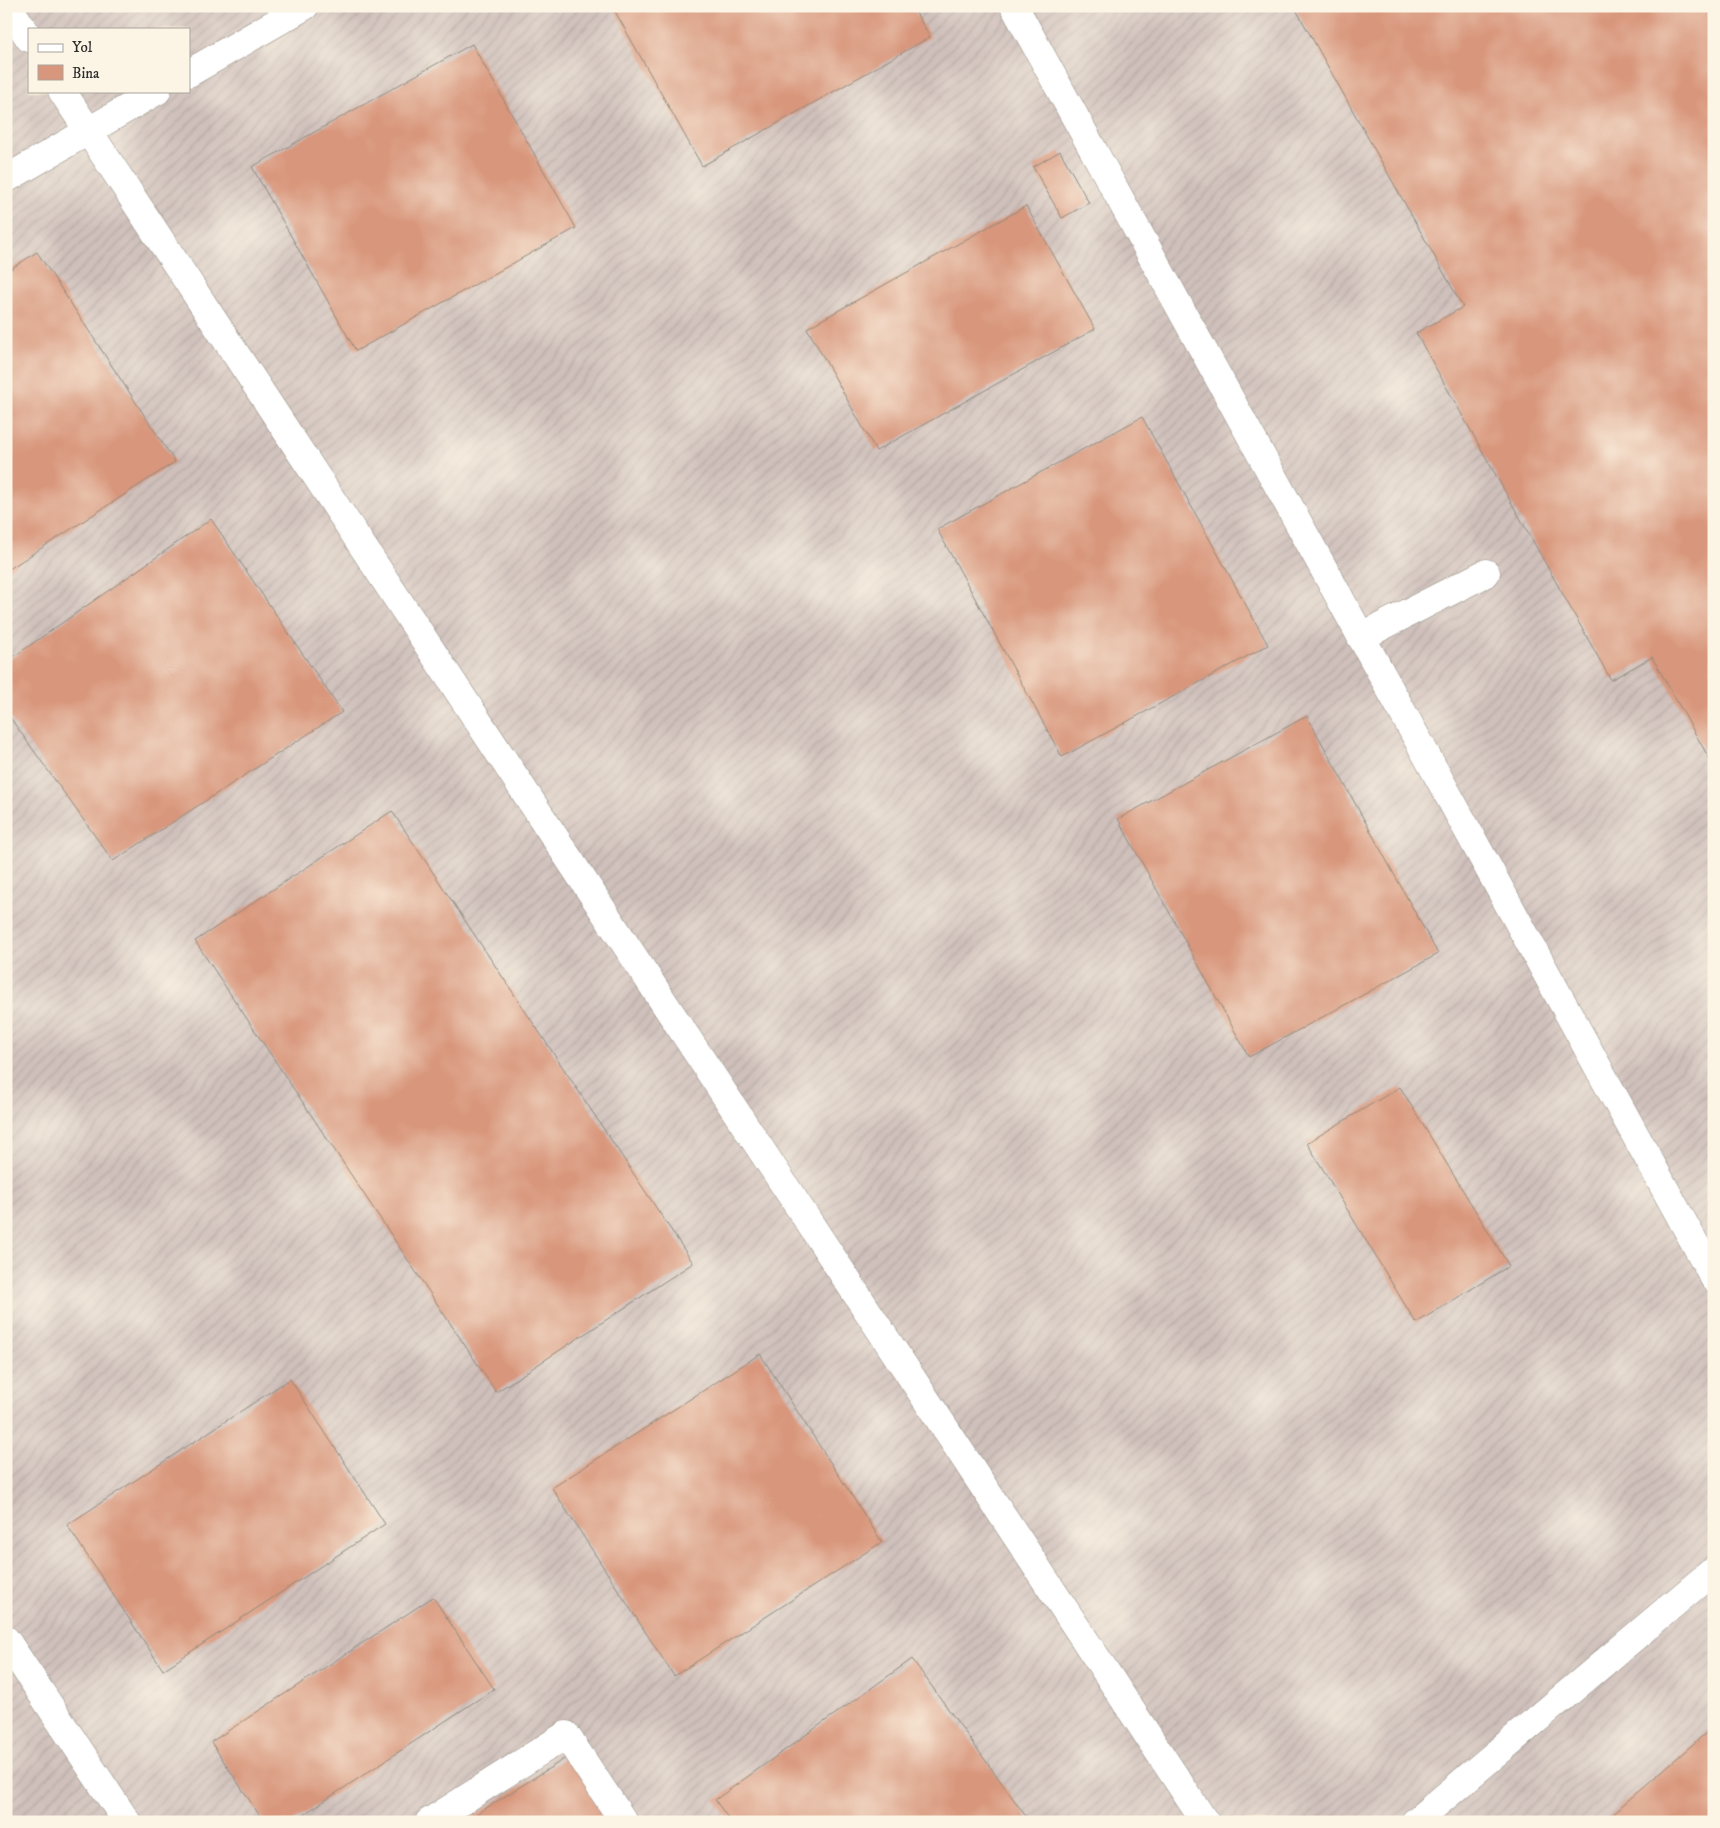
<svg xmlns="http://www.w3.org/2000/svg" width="1720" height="1828" font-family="'IM FELL DW Pica',serif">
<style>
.industrial{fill:url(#industrial-furrows);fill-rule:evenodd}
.building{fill:#d8967c}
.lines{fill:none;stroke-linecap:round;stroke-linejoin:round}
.minor-casing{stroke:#908a7d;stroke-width:29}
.minor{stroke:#fff;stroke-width:28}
</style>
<defs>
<pattern id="industrial-furrows" width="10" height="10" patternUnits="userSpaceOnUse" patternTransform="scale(1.25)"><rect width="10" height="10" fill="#cfc0bb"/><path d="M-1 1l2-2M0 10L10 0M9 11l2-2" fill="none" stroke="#b2a5a1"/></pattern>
</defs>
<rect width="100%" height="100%" fill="#fcf5e5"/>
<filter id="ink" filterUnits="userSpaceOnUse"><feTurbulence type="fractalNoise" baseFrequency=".02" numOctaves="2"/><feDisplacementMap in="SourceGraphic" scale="10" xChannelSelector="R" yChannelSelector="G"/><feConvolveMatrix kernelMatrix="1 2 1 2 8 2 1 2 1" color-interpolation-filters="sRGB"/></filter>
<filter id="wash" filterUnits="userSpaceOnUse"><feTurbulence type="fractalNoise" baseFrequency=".0096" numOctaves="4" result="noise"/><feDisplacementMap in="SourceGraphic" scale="20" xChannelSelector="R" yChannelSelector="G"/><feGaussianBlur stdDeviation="1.12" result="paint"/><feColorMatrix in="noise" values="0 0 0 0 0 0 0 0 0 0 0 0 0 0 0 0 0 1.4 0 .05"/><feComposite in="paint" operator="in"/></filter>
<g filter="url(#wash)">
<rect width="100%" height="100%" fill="#f4e9cf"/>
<!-- industrial -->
<path class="industrial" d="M6,6H1714V1822H6ZM29,29H189V91H29Z"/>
<g id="blocks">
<!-- building -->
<g class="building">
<path d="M612,6H912L930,37L702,166Z"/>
<path d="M1294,6H1714V767L1652,657L1611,680L1416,333L1463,307Z"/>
<path d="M472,44L576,228L356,351L252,167Z"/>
<path d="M1060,151L1089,203L1062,218L1033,167Z"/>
<path d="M1026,206L1095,329L876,451L807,328Z"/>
<path d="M37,252L175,462L6,571V272Z"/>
<path d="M1142,417L1268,645L1062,757L937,529Z"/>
<path d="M211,519L342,712L113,861L6,712V662Z"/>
<path d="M1307,716L1438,954L1249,1057L1118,819Z"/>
<path d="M392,811L693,1263L496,1392L195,941Z"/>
<path d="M1400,1087L1509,1266L1416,1323L1307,1143Z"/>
<path d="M760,1354L882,1542L674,1676L552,1488Z"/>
<path d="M290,1379L385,1524L163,1670L67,1525Z"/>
<path d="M433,1597L494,1689L292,1822H264L211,1742Z"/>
<path d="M912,1659L1030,1822H731L715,1800Z"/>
<path d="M1714,1726V1822H1603Z"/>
<path d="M569,1756L611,1822H464Z"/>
</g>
</g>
</g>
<g filter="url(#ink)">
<use href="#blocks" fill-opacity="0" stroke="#908a7d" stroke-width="1"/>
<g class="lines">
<defs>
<g id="minor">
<path d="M8,6L29,38"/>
<path d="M1014,6L1714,1278"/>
<path d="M189,73L305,6"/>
<path d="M62,91L1205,1822"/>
<path d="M6,179L157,91"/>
<path d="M1361,637L1486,573"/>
<path d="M6,1640L127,1822"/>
<path d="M429,1822L566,1735L624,1822"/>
<path d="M1415,1822L1714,1570"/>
</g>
</defs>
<!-- minor casing -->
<use href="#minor" class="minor-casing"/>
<!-- minor -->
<use href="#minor" class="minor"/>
</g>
</g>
<!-- margin -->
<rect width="1720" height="1828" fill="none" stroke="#fcf5e5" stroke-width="25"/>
<!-- legend -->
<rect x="28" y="28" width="162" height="65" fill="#fcf5e5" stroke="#a8a49b"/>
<rect x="38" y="44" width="25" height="8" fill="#ffffff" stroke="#a8a49b"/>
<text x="72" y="52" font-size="15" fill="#2b2b2b">Yol</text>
<rect x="38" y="65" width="25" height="15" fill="#d8967c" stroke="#a8a49b"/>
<text x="72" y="78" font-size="15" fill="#2b2b2b">Bina</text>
</svg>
